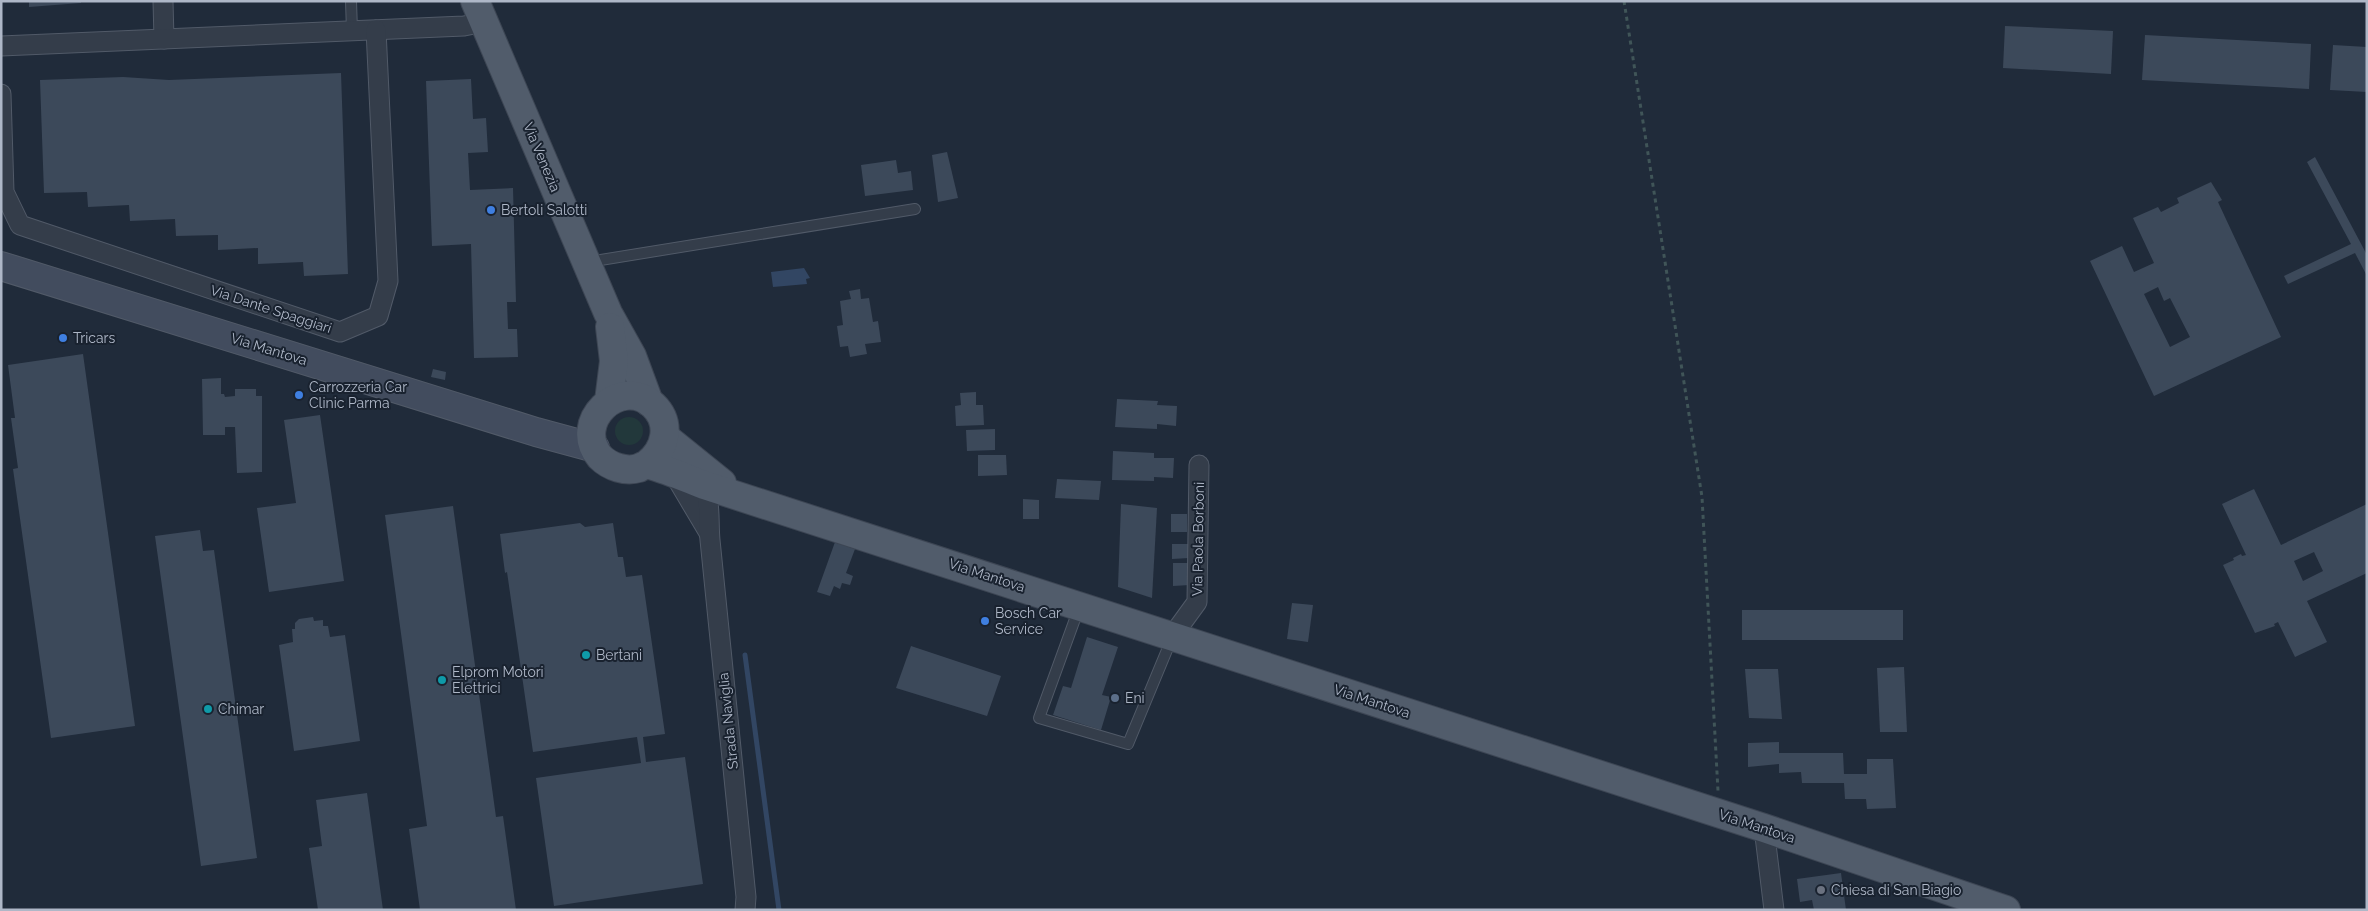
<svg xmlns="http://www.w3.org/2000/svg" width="2368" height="911" font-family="Raleway,sans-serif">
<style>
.green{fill:#22383b}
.water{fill:#324663}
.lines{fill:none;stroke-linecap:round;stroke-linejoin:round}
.stream{stroke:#324663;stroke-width:5}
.building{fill:#3c495a;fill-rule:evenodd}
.service-casing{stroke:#515a68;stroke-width:12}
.minor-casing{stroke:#515a68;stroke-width:21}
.secondary-casing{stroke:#515a68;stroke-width:30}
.primary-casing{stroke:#3d4654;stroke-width:30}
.path{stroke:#405558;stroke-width:3;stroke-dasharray:4 4;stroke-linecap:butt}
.service{stroke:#343d4a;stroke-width:10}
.minor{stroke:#343d4a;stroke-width:19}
.secondary{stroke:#424c5e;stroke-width:28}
.primary{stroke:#515c6b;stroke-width:28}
.shop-dot{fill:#3f7fe0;stroke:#19222f;stroke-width:2}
.culture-dot{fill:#0f9aa8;stroke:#19222f;stroke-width:2}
.service-dot{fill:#5c6f8a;stroke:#19222f;stroke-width:2}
.worship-dot{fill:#6b7280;stroke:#19222f;stroke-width:2}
.labels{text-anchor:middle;stroke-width:4;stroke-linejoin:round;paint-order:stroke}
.street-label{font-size:14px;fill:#aeb7c7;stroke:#19222f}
.poi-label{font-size:14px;fill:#aeb7c7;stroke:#19222f;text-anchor:start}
</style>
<rect width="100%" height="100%" fill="#202b3a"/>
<!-- green -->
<circle class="green" cx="629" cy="431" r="14"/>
<!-- water -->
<path class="water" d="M804,268L810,278L806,279L807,284L773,287L771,272Z"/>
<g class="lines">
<!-- stream -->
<path class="stream" d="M745,655L779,910"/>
</g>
<!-- building -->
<g class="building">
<path d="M29,1H81V3L29,7Z"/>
<path d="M2005,26L2113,31L2111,74L2003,68Z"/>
<path d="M2145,35L2311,44L2309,89L2142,80Z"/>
<path d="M2333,45L2367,47V92L2330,90Z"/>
<path d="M341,73L348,274L304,276L303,262L258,264V248L218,250V235L176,236L175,219L130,221L129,205L88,207L87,192L44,193L40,80L123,77L169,80Z"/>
<path d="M471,79L473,119L486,118L488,152L468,153L470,190L513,188L516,302H507L508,329H517L518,357L474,358L471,244L432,246L426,81Z"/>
<path d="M947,152L958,198L938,202L932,155Z"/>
<path d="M2315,157L2367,255V276L2355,253L2288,284L2284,276L2351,244L2307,162Z"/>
<path d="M896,160L898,173L911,171L913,190L865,196L861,165Z"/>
<path d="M2211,182L2222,200L2218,202L2281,337L2154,396L2090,261L2122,246L2134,272L2154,263L2133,218L2158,207L2161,212L2179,203L2177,198ZM2158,287L2164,301L2170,298L2190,337L2170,347L2144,294Z"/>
<path d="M860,289L861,299L869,298L873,322L878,321L881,342L865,344L867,354L850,357L848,346L840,347L837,326L843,325L840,301L851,299L849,291Z"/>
<path d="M83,354L135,726L51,738L13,469L18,468L11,418H15L8,365Z"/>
<path d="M433,369L446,372L445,380L431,377Z"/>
<path d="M221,378V394H224L225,397L235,396V389H256V396H262V472L237,473L235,427H225V435H203L202,379Z"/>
<path d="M976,392V405H983L984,425L956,426L955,406L961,405L960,393Z"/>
<path d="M1117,399L1158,401L1157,405L1177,406L1176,426L1157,424V429L1115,427Z"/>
<path d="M320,415L344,581L269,592L257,508L296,503L284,420Z"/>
<path d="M995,429V450L967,451L966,430Z"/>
<path d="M1113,451L1154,453V458H1174L1173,478L1154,477V481L1112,480Z"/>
<path d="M978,455H1006L1007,475L978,476Z"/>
<path d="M1057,479L1101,481L1099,500L1055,498Z"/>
<path d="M2254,489L2281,545L2367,504V573L2307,601L2327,642L2295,657L2278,622L2274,624L2275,626L2255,633L2223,565L2234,560L2233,558L2241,554L2242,556L2246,555L2222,504ZM2314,552L2323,571L2303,581L2294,561Z"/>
<path d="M1023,499L1039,500V519H1023Z"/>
<path d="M1121,504L1157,508L1152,598L1118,587Z"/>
<path d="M453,506L496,817L503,816L516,910H420L409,829L427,826L385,515Z"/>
<rect x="1171" y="514" width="16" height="18"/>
<path d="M580,523L585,527L613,523L618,557H623L626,577L642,575L665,734L643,737L646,762L685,757L703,884L554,906L536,778L641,763L637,737L533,752L507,572L505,573L500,534Z"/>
<path d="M200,530L203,551L214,550L257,858L201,866L155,536Z"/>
<path d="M835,542L855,549L846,573L853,576L850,585L842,583L840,589L834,586L830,596L817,592Z"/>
<path d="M1172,544H1188L1189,558L1172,559Z"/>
<path d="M1173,563H1189L1190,585L1173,586Z"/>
<path d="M1292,603L1313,605L1308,642L1287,639Z"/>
<rect x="1742" y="610" width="161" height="30"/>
<path d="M313,617L314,621L323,620V626H328L330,637L345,635L360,741L294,751L279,645L293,642L292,629H295V623L299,619Z"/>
<path d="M1087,637L1118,647L1102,695L1111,697L1101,730L1053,715L1063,686L1071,688Z"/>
<path d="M911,646L1001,676L987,716L896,688Z"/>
<path d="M1904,667L1907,732H1880L1877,668Z"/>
<path d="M1745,669H1778L1782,719L1749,718Z"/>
<path d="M1779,742V753H1843L1844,774H1867V759H1893L1896,808L1867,809L1866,799H1845L1844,783H1802L1801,772L1779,773V764L1748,767V743Z"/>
<path d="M367,793L383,910H318L309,848L322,846L316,800Z"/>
<path d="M1841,873L1846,910H1814L1812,900L1800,902L1797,879Z"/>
</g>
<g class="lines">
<defs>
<g id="service">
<path d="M351,1L352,31"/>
<path d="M588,262L915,209"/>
<path d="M1079,608L1039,718L1128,744L1172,638"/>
</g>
<g id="minor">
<path d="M163,1L164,39"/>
<path d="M1,46L464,26L484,22"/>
<path d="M1,94L4,192L20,225L340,332L378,316L388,281L376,30"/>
<path d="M674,474L709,533"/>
<path d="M699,478C712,495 708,520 710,540L746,897L745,910"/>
<path d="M1173,635L1197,602L1199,465"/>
<path d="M1764,828L1774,910"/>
</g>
<path id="secondary" d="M1,266L536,432L595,448"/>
<g id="primary">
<path d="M475,1L608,313L632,356L649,402"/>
<path d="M609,401L614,361L610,327"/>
<path d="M665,437L722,483"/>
<path d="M647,464C666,449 672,423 653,405C620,375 571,423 600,457C610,467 626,472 639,468C643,466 645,464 650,465C668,470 686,478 704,485L1764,828L2006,910"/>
</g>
</defs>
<!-- service casing -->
<use href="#service" class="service-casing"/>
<!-- minor casing -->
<use href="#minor" class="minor-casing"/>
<!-- secondary casing -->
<use href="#secondary" class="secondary-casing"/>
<!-- primary casing -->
<use href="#primary" class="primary-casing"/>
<!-- path -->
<path class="path" d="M1624,1L1702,497L1718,791"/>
<!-- service -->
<use href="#service" class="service"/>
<!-- minor -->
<use href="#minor" class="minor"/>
<!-- secondary -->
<use href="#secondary" class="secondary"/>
<!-- primary -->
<use href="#primary" class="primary"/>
</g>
<!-- markers -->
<g class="shop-dot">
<circle cx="491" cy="210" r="5"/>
<circle cx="63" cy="338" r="5"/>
<circle cx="299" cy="395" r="5"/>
<circle cx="985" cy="621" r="5"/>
</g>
<g class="culture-dot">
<circle cx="586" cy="655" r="5"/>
<circle cx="442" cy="680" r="5"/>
<circle cx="208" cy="709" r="5"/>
</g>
<circle class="service-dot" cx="1115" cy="698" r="5"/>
<circle class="worship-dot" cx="1821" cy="890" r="5"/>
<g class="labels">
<!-- street labels -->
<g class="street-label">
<text transform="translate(542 157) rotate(67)" y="5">Via Venezia</text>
<text transform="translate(271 309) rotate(18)" y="5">Via Dante Spaggiari</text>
<text transform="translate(269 349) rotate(17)" y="5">Via Mantova</text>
<text transform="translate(1198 539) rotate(-89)" y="5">Via Paola Borboni</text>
<text transform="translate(987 575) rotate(18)" y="5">Via Mantova</text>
<text transform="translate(1372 701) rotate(18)" y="5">Via Mantova</text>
<text transform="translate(728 721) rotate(-96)" y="5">Strada Naviglia</text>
<text transform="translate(1757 826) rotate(18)" y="5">Via Mantova</text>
</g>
<!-- poi labels -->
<g class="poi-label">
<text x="501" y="215">Bertoli Salotti</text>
<text x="73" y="343">Tricars</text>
<text x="309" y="392">Carrozzeria Car<tspan x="309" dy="16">Clinic Parma</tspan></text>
<text x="995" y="618">Bosch Car<tspan x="995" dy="16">Service</tspan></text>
<text x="596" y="660">Bertani</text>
<text x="452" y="677">Elprom Motori<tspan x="452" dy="16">Elettrici</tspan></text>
<text x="1125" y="703">Eni</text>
<text x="218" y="714">Chimar</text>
<text x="1831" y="895">Chiesa di San Biagio</text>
</g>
</g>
<!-- border -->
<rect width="2368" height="911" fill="none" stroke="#aeb7c7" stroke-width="5"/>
</svg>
